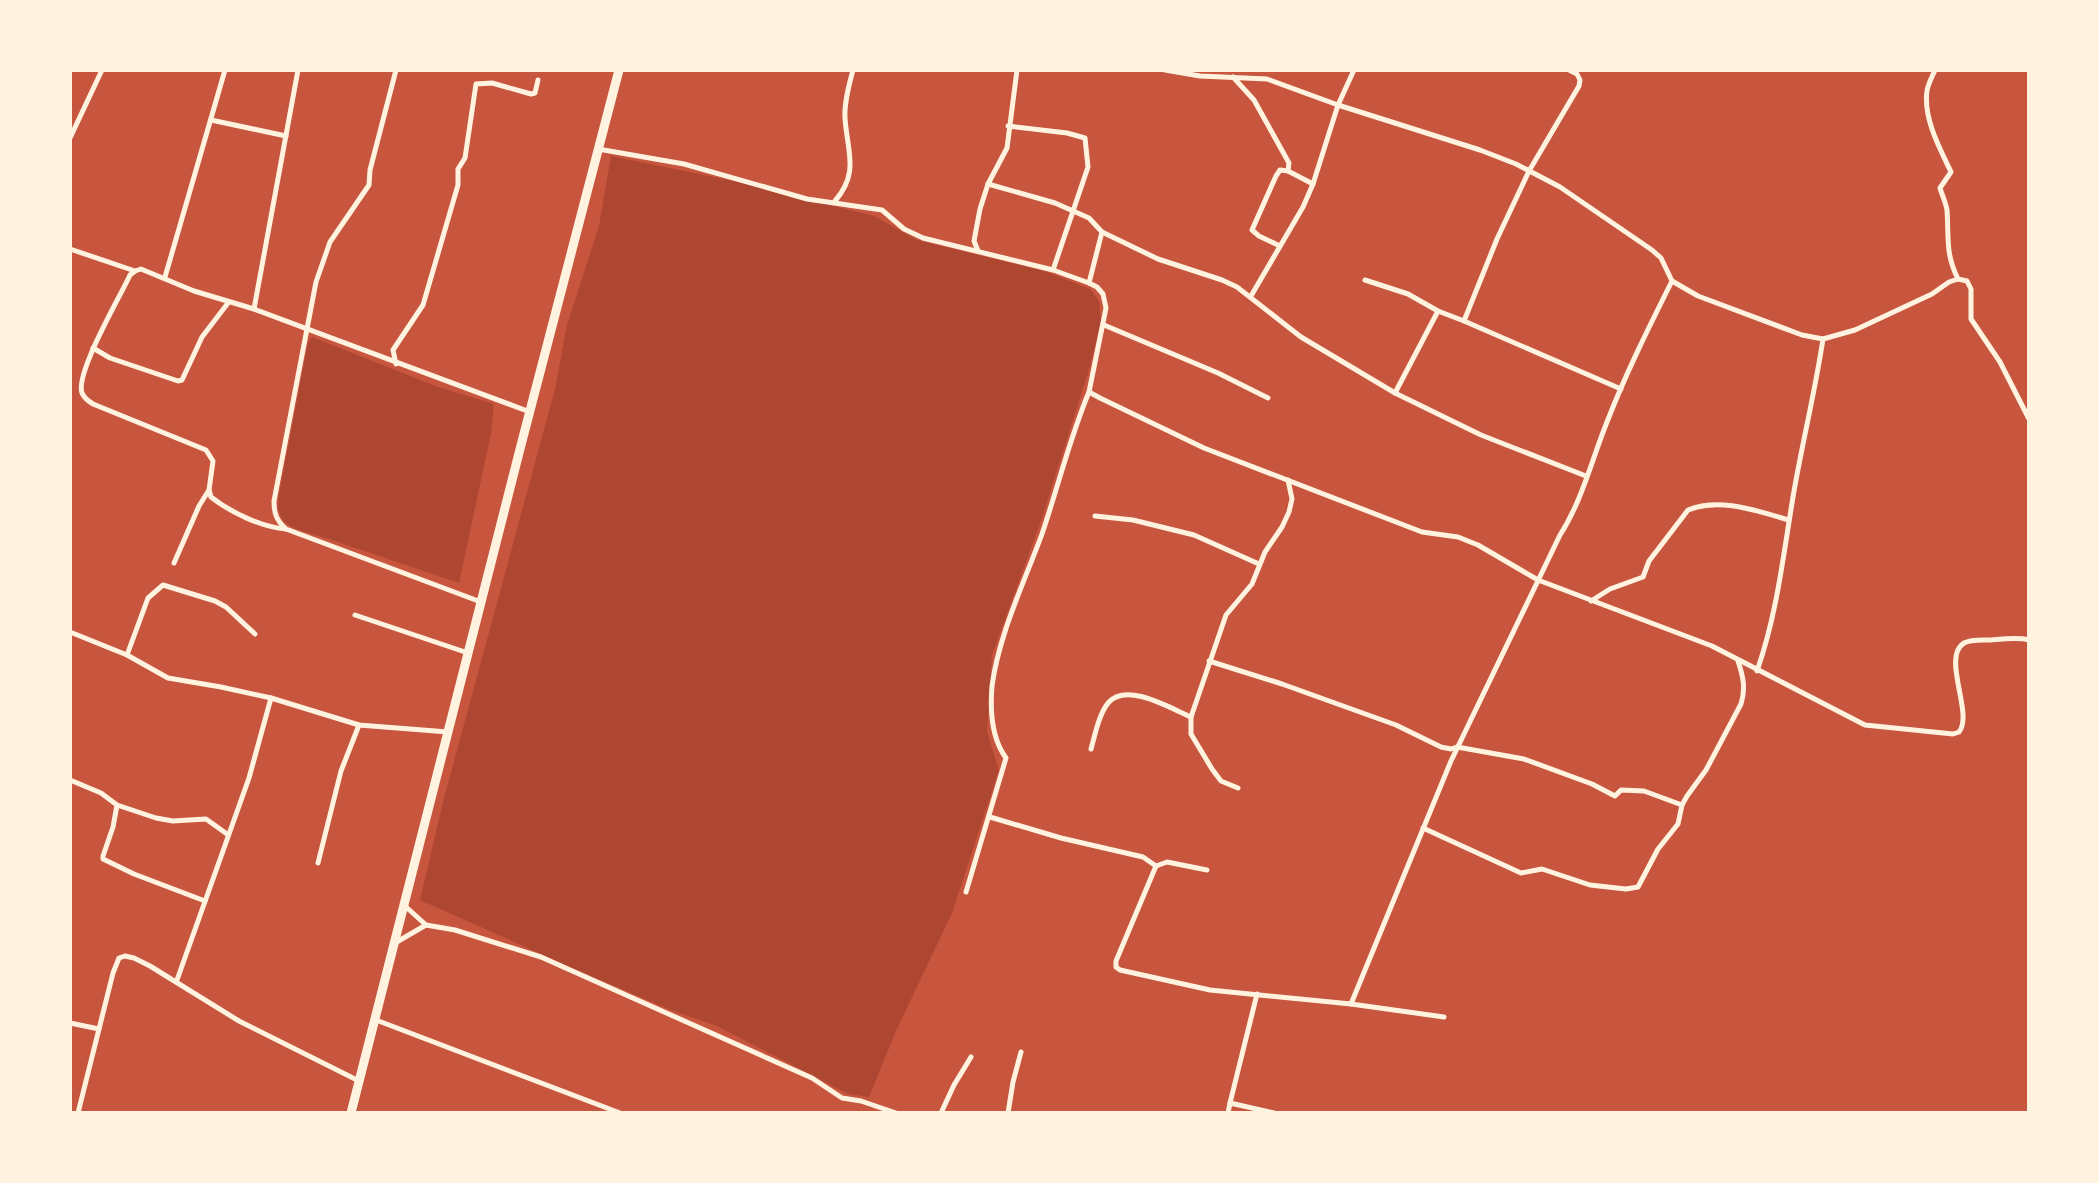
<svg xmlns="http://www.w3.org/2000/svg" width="2099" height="1183" font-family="Lato,sans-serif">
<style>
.green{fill:#ae4732}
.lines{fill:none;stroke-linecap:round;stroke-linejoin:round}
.minor{stroke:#fff3e0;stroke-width:5}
.trunk{stroke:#fff3e0;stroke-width:9}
</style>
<rect width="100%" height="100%" fill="#c8553d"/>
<!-- green -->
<g class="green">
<path d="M611,156L733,181L874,216L917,240L1047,272L1090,289L1099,301L1101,321L1088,373L1041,521L992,655L987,732L999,770L952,913L896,1031L869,1097L848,1094L717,1026L671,1010L593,977L420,900L443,802L555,389L567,325L599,226Z"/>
<path d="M312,337L438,387L494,404L491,433L459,583L329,539L296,529L284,522L278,510L279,494L308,343Z"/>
</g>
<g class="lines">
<!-- minor -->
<g class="minor">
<path d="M1165,70L1200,76L1267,79L1338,105L1480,150L1516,164L1560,187L1652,250L1661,258L1672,281L1698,296L1802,335L1823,339L1855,330L1932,294L1949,282L1958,279"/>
<path d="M1935,70C1932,77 1928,84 1927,91C1923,118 1940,149 1951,172L1940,188C1942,195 1946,203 1947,210C1949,237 1945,253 1958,279L1967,281L1971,289V319L2000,362L2029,419"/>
<path d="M1233,77L1254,100L1289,163L1288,171"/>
<path d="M211,120L286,136"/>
<path d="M1008,126L1067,133L1085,138L1088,167L1053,270"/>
<path d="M70,138L102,70"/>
<path d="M598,149L684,164L807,199L882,210L904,229L923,238L1053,270L1089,283L1097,287L1103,294L1106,308L1089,392L1100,398L1204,448L1422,532L1458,537L1478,545L1538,580L1712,646L1865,725L1953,734L1959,732C1974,714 1941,657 1964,643C1971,639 1983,640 1991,640C2003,639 2017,637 2029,640"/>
<path d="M988,184L1055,203L1089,218L1102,232L1158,259L1222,280L1237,287L1301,337L1395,393L1481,435L1586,476"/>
<path d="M835,201C860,172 847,151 845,118C844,103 849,85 853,70"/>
<path d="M1280,246L1259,236L1252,230L1276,176L1280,170L1288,171L1313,184"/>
<path d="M70,249L135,271"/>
<path d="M978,251L974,241L980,209L988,184L1007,148L1017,70"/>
<path d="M165,277L225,70"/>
<path d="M1365,280L1408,294L1438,311"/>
<path d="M1089,283L1102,232"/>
<path d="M1251,296L1303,207L1313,184L1338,105L1354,70"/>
<path d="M254,309L298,70"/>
<path d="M1464,321L1621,389"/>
<path d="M1104,325L1218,373L1268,398"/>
<path d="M93,348L110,358L178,381L182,380L202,337L228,303"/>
<path d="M396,364L393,350L423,305L458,185V169L465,158L476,84L492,83L531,94L535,93L538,80"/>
<path d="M1395,393L1438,311L1464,321L1497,239L1529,171L1579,86L1580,80L1577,74L1569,70"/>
<path d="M1095,516L1133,520L1194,535L1259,564"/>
<path d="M286,529C276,520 274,513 274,501L316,282L330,242L369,185L370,170L396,70"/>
<path d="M174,563L199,506L209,490"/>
<path d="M1591,601L1610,589L1643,577L1649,561L1688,510C1720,497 1757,511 1789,520"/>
<path d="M481,602L286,529C261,527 230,512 211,497L209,490L213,461L206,450L93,404C88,401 84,398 82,393C75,373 120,297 130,275L135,271L141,269L194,291L254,309L530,412"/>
<path d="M355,615L468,653"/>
<path d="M70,632L127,655L168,678L221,687L271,698L359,725L448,732"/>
<path d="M127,655L148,598L163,585L215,601L226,607L255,634"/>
<path d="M1209,661L1282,684L1396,725L1441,747L1451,749L1457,747L1524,759L1592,784L1615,796L1621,790L1644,791L1682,805"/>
<path d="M1757,671C1777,614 1783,557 1793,497C1802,444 1815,392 1823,339"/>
<path d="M1091,749C1095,735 1099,713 1109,702C1127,682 1170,708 1191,717"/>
<path d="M70,780L101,793L117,805L113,827L103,856V859L134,874L205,901"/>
<path d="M1238,788L1221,781L1212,769L1191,734V717L1226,615L1252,584L1265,552L1282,527L1289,512L1292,499L1288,480"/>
<path d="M117,805L156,818L173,821L206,819L227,834"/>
<path d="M990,817L1061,838L1143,857L1156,866"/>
<path d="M1423,828L1521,873L1542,869L1590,885L1626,889L1638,887L1658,849L1678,824L1682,805L1687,796L1706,770L1741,704C1746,688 1743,676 1738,661"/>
<path d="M318,863L341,771L359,725"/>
<path d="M1207,870L1167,862L1156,866L1116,961V967L1120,970L1210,990L1351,1004L1451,761L1560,535C1582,501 1592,459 1607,422C1626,373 1649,327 1672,281"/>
<path d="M966,892L1006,758C992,739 990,710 992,686C999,634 1024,583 1042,534C1058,487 1070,437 1089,392"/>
<path d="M405,906L426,925L455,930L541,957L812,1078L842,1098L861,1101L896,1113"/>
<path d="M395,943L426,925"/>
<path d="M177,980L249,778L271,698"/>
<path d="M1351,1004L1444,1017"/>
<path d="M376,1020L620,1113"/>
<path d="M70,1023L99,1029"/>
<path d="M1230,1103L1257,994"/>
<path d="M78,1113L113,973L119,958L125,956L134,958L150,966L239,1021L359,1081"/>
<path d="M941,1113L954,1085L971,1057"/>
<path d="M1008,1113L1013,1082L1021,1052"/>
<path d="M1228,1113L1230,1103L1274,1113"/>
</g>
<!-- trunk -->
<path class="trunk" d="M351,1113L520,449L619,70"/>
</g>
<!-- border -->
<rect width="2099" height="1183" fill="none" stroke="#fff3e0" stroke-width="144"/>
</svg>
